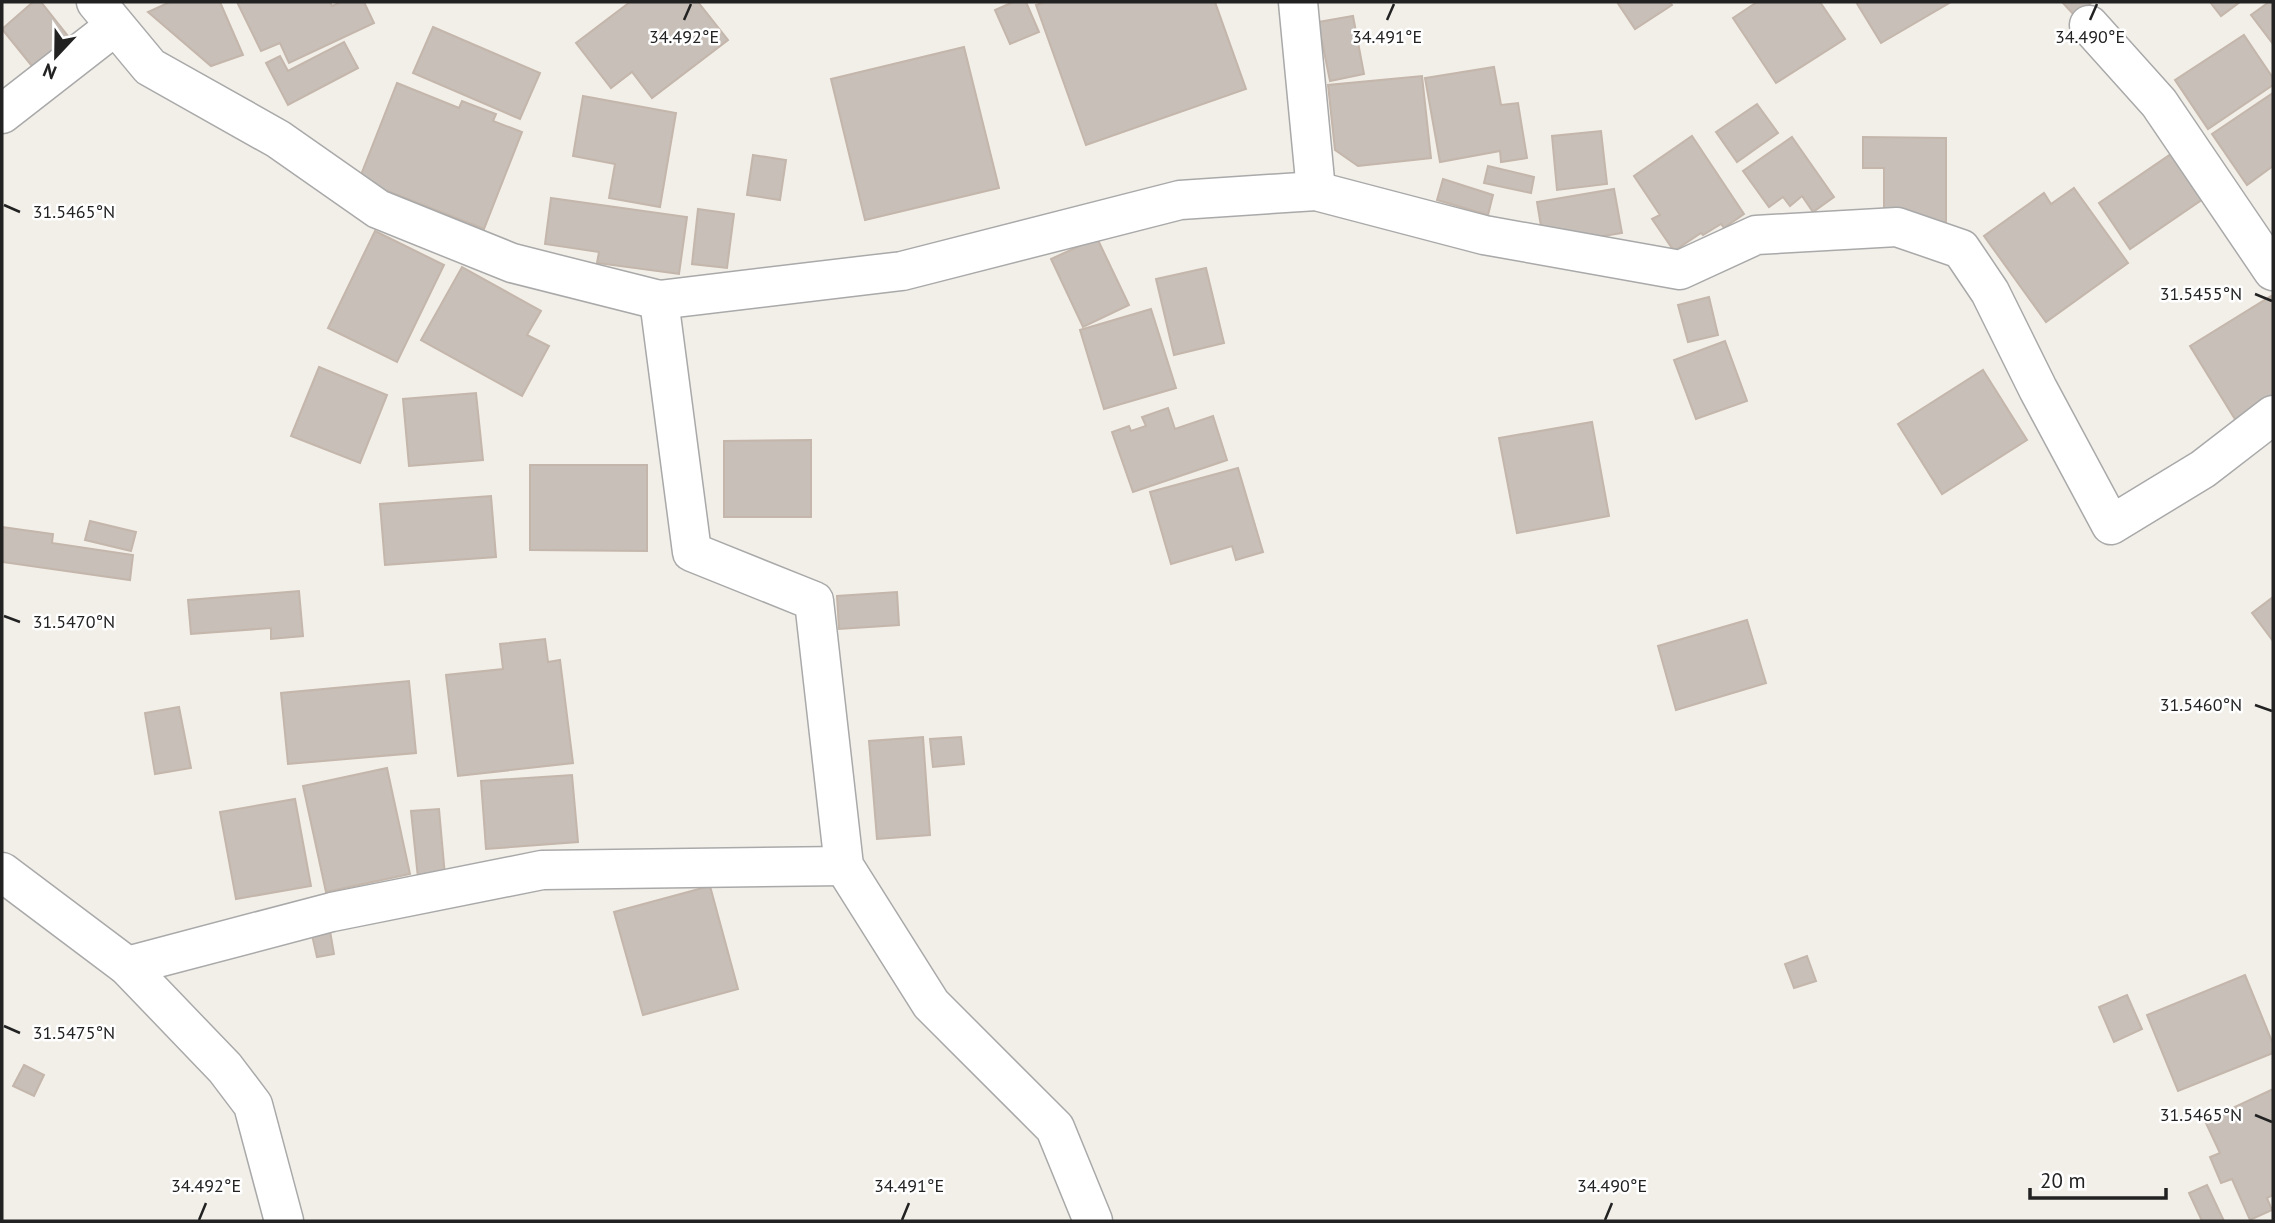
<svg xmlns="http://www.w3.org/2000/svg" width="2275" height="1223" font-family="'PT Sans',sans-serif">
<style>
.building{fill:#c7bfb8;stroke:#c4b6ab;stroke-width:2}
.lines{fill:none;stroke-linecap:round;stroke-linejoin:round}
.minor-casing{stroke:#a9a9a9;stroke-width:41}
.minor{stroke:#fff;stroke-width:38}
.ticks{fill:none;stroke:#222;stroke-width:2.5}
.ticks-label{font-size:18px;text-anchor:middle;fill:#222;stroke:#fff;stroke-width:5;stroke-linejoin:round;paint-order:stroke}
</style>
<rect width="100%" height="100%" fill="#f2efe9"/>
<!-- building -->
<g class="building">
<path d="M33,2H41L72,41L36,71L2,29Z"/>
<path d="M170,2H220L243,55L211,66L148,12Z"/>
<path d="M237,2H330L332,6L341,2H364L374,23L289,63L280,43L261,51Z"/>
<path d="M630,2H698L728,40L652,98L632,72L611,88L576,43Z"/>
<path d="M1013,2H1026L1039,32L1010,44L995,10Z"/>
<path d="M1046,2H1215L1246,89L1086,145L1036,5Z"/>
<path d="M1617,2H1670L1672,5L1635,29Z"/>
<path d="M1757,2H1820L1845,39L1776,83L1733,18Z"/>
<path d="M1856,2H1951L1881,43Z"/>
<path d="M2062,2H2092L2076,17Z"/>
<path d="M2210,2H2240L2221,16Z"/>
<path d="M2269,2H2273V44L2251,15Z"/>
<path d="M1353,16L1364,74L1330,81L1318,22Z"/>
<path d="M433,27L540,73L520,119L413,73Z"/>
<path d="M2244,35L2273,78V85L2208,129L2175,80Z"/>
<path d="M344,42L358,68L288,105L266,63L280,56L288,71Z"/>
<path d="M964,47L999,188L865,220L831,79Z"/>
<path d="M1494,67L1501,105L1518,103L1527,158L1501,162L1500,151L1440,162L1425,78Z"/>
<path d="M1422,76L1431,158L1358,166L1335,150L1328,85Z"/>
<path d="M397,83L459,108L462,101L496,114L493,121L522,132L484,229L359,180Z"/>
<path d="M2273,93V166L2247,185L2212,134Z"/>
<path d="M583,96L676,113L660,207L609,198L615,164L573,156Z"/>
<path d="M1757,104L1778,133L1737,162L1716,132Z"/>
<path d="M1601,131L1607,184L1557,190L1552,136Z"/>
<path d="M1692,136L1744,214L1724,228L1721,224L1703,235L1701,233L1674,251L1652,219L1660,215L1634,176Z"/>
<path d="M1792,137L1834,197L1813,212L1802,196L1790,206L1783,197L1769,207L1743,171Z"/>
<path d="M1863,137L1946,138V222L1884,221V168H1863Z"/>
<path d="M2174,152L2206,197L2130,249L2099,203Z"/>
<path d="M753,155L786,160L780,200L747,195Z"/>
<path d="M1488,166L1534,177L1531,193L1484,183Z"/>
<path d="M1443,179L1493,195L1488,215L1437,200Z"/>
<path d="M2074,188L2128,263L2046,322L1984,236L2044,193L2051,204Z"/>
<path d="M1614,189L1622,233L1574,241L1543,238L1537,202Z"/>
<path d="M551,198L687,217L679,274L597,263L599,252L545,244Z"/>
<path d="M698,209L734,214L727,268L692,264Z"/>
<path d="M375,231L444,265L397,362L328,328Z"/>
<path d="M1097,238L1129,305L1083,327L1051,259Z"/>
<path d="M462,267L541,311L527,335L549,346L522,396L421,340Z"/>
<path d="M1206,268L1224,343L1174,355L1156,279Z"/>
<path d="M2271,296L2273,301V402L2238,424L2190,346Z"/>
<path d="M1709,297L1718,335L1688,342L1678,305Z"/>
<path d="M1151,309L1176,388L1104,409L1080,330Z"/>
<path d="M1725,341L1747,401L1696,419L1674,360Z"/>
<path d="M319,367L387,395L360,463L291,436Z"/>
<path d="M1983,370L2027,440L1942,494L1898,424Z"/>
<path d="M476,393L483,460L409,466L403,399Z"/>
<path d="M1168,408L1175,429L1213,416L1227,460L1133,492L1112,432L1129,426L1131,431L1146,426L1142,417Z"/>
<path d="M1592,422L1609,516L1517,533L1499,438Z"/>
<path d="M811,440V517H724V441Z"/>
<path d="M530,465H647V551L530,550Z"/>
<path d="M1238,468L1263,552L1236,560L1232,546L1171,564L1150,492Z"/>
<path d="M491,496L496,557L385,565L380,504Z"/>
<path d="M90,521L136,532L131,551L85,540Z"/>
<path d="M2,527L53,534L52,543L133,555L130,580L2,562Z"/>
<path d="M299,591L303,636L271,639V628L191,634L188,600Z"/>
<path d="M897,592L899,625L839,629L837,596Z"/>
<path d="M2273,597V641L2252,613Z"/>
<path d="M1747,620L1766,683L1676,710L1658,646Z"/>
<path d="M545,639L548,662L560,660L573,763L458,776L446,675L503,669L500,644Z"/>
<path d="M409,681L416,753L288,764L281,693Z"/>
<path d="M179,707L191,768L155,774L145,713Z"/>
<path d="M923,737L930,835L877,839L869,741Z"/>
<path d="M961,737L964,764L933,767L930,739Z"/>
<path d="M387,768L410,874L326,892L303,786Z"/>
<path d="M572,775L578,842L486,849L481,781Z"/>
<path d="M295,799L311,886L236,899L220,812Z"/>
<path d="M439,809L445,876L418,878L411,811Z"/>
<path d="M710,886L738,989L643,1015L614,912Z"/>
<path d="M330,931L334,954L317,957L312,935Z"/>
<path d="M1807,956L1816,981L1794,988L1785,964Z"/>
<path d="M2245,975L2273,1044V1053L2178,1091L2147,1015Z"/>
<path d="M2127,995L2142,1029L2114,1042L2099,1007Z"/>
<path d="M24,1065L44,1075L34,1096L13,1086Z"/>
<path d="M2273,1089V1195L2267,1198L2272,1210L2250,1220L2232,1179L2221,1183L2210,1157L2220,1153L2205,1121Z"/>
<path d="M2207,1185L2224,1221H2202L2189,1193Z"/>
</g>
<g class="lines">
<defs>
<g id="minor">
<path d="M96,2L150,67L278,139L378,209L512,263L659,300L902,271L1180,200L1316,191L1484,235L1680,270L1756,235L1897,227L1961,249L1990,292L2038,389L2111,525L2203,469L2273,415"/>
<path d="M1298,2L1316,191"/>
<path d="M2089,25L2159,103L2273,271"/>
<path d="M2,114L115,26"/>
<path d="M659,300L692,552L814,601L844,866L931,1004L1055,1128L1093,1221"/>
<path d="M2,872L127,966L225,1068L253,1105L284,1221"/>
<path d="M127,966L332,912L542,870L844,866"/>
</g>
</defs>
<!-- minor casing -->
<use href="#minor" class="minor-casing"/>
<!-- minor -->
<use href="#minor" class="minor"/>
</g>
<!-- ticks -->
<path class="ticks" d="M684,20L691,4M1387,20L1394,4M2090,20L2097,4M4,205L20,212M2255,294L2272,301M4,616L20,622M2255,705L2272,711M4,1026L20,1033M2255,1115L2272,1122M199,1220L206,1203M902,1220L909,1203M1605,1220L1612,1203"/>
<g class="ticks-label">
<text x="684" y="43">34.492°E</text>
<text x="1387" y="43">34.491°E</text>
<text x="2090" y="43">34.490°E</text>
<text x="74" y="218">31.5465°N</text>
<text x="2201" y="300">31.5455°N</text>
<text x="74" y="628">31.5470°N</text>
<text x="2201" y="711">31.5460°N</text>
<text x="74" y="1039">31.5475°N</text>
<text x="2201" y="1121">31.5465°N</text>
<text x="206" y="1192">34.492°E</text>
<text x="909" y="1192">34.491°E</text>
<text x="1612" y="1192">34.490°E</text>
</g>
<!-- border -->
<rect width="2275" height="1223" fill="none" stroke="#222222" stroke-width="7"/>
<!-- north arrow -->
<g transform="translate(56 56) rotate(202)" stroke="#ffffff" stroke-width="5" paint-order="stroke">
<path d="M0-5L12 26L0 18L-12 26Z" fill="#222222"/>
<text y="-10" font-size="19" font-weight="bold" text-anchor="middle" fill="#222222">N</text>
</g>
<!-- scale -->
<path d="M2030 1188v10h136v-10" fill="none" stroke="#222222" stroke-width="3.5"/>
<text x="2040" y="1188" font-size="21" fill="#222222" stroke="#ffffff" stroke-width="5" paint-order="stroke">20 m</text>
</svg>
